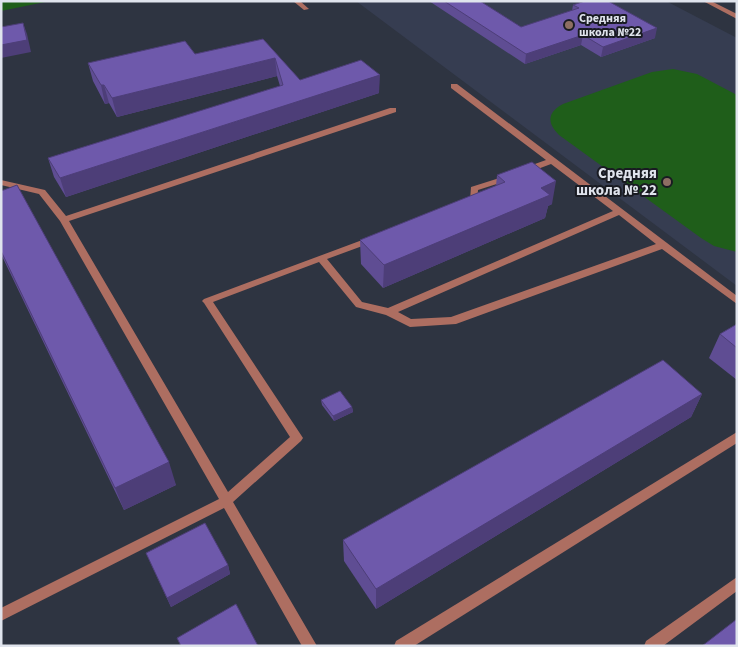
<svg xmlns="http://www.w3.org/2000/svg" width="738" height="647" font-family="'Source Sans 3',sans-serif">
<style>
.built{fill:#363d51}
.green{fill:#1f5e1a}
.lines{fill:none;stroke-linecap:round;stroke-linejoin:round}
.service{fill:#ad6e61;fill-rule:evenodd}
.wall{fill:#5f4d93}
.shaded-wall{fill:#4d3e78}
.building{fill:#6e59ab;stroke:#4d3e78}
.education-dot{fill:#8d6e63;stroke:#191b22;stroke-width:2}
.labels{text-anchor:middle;stroke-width:4;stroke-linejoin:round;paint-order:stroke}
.far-poi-label{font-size:12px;font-weight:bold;fill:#e0e4ed;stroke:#191b22;text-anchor:start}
.poi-label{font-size:15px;font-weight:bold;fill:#e0e4ed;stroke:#191b22;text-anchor:end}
</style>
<rect width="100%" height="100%" fill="#2e3441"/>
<!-- built -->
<path class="built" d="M356,1H666L737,38V286Z"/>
<!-- green -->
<g class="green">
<path d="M1,1H50L1,11Z"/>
<path d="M673,69L697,74L737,95V252L714,246L701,238L559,135C546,122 548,112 563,104L652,72Z"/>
</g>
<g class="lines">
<!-- service -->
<g class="service">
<path d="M293,1H300L309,9L304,10Z"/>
<path d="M703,1H711L737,14V19Z"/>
<path d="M451,84H457L737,296V304L662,249L456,324L410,327L386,315L356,307L319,262L213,302L303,438L301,441L233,502L317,646H302L224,508L1,621V608L219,499L60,221L39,194L1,185V180L45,190L66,216L390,108H396V112L69,221L228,492L290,437L204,303L202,301L204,299L373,236L378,239L376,241L327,259L362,302L388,308L613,211L551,164L527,173H521V169L546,160L451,88ZM619,215L656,244L451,317L411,319L398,312Z"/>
<path d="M509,175L513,177L512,179L478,190L477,204L469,207L466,206L465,204L470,201L471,187Z"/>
<path d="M737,432V443L414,646H394L396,641Z"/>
<path d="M737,577V591L663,646H644L646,641Z"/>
</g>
</g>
<!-- wall -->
<g class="wall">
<path d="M429,1H480L521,27L572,11L573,5L655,38L601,57L581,45L525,64Z"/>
<path d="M263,39L300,80L379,93L66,197L54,177L48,158L280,86L277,76L117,117L109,103L105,104L93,81L88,63L195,54Z"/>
<path d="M497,175L552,204L548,206L545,218L383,288L361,264L360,240L496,186Z"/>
<path d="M1,191L176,485L124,510L1,254Z"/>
<path d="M737,324V380L709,358L720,334Z"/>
<path d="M702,394L691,417L376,609L344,561L343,540Z"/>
<path d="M321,400L352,407L353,412L334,421L322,405Z"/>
<path d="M146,553L228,565L230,574L171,607Z"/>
</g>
<!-- shaded-wall -->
<g class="shaded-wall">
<path d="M23,23L27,34L31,52L1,58V45Z"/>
<path d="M657,28L655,38L601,57L603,47Z"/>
<path d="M583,35L581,45L525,64L526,54Z"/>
<path d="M275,58L277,76L117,117L112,98Z"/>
<path d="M380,75L379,93L66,197L60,178Z"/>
<path d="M101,85H104L109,103L105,104Z"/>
<path d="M556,181L552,204L548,206L545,218L383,288L384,265L541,188Z"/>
<path d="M702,394L691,417L376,609V589Z"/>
<path d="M352,407L353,412L334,421L333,416Z"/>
<path d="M169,462L176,485L124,510L115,488Z"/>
<path d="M228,565L230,574L171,607L167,598Z"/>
</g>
<!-- building -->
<g class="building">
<path d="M444,1H480L521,27L579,8L573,5L585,1H608L657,28L603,47L583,35L526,54Z"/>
<path d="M23,23L27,40L1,45V27Z"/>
<path d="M263,39L300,80L361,60L380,75L60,178L48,158L283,85L275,58L112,98L104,85H101L88,63L185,41L195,54Z"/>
<path d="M532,162L556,181L541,188L550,195L384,265L360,240L505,182L497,175Z"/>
<path d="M17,185L169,462L115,488L1,251V191Z"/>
<path d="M737,324V348L720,334Z"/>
<path d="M663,360L702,394L376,589L343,540Z"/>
<path d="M340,391L352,407L333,416L321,400Z"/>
<path d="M205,523L228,565L167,598L146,553Z"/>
<path d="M236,604L258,646H181L177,638Z"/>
<path d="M737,619V646H702Z"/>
</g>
<!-- markers -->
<g class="education-dot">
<circle cx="569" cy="25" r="5"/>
<circle cx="667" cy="182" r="5"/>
</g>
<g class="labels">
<!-- far-poi labels -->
<g class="far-poi-label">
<text x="579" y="22">Средняя<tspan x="579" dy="14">школа №22</tspan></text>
</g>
<!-- poi labels -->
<g class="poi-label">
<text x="657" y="178">Средняя<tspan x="657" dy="17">школа № 22</tspan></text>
</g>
</g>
<!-- border -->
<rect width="738" height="647" fill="none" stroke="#e0e4ed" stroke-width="5"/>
</svg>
